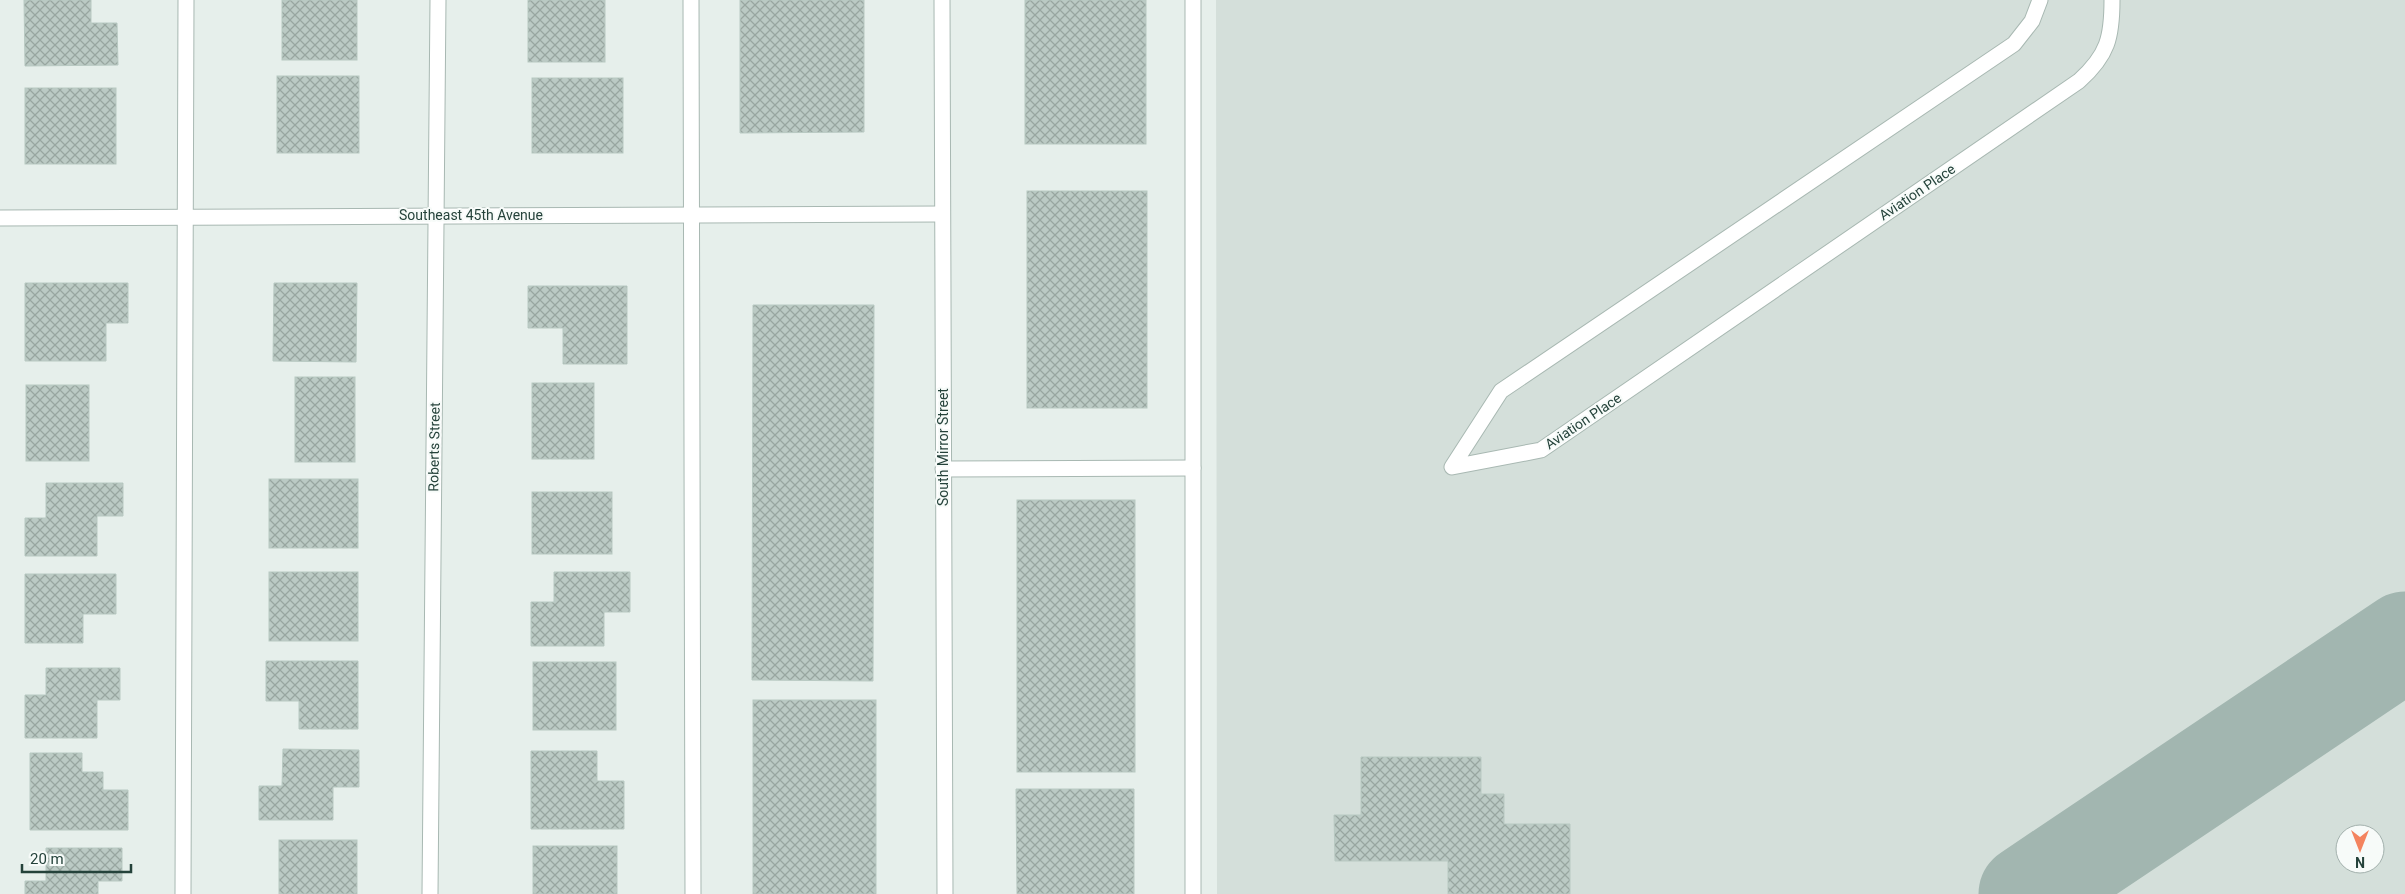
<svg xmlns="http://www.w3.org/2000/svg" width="2405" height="894" font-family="Roboto,sans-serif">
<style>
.built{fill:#d4dfda;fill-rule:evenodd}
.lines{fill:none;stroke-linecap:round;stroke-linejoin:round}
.taxiway{stroke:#a2b6b0;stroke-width:99}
.building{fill:url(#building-cross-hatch);stroke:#b8c9c2}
.service-casing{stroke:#a8b8b2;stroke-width:17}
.minor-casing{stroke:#a8b8b2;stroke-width:17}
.tertiary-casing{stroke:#a8b8b2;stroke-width:17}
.service{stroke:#fff;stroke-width:15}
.minor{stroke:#fff;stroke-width:15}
.tertiary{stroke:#fff;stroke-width:15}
.labels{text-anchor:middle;stroke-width:4;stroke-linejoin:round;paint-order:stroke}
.street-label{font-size:14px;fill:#24423a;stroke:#f7fbf9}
</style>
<defs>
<pattern id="building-cross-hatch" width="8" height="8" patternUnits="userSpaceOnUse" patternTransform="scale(1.25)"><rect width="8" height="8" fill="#bbcac4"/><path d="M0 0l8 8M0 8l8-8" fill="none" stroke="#98a6a0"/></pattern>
</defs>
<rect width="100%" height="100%" fill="#e6efeb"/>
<!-- built -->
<path class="built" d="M1216,0H2405V894H1217ZM2345,834H2375V864H2345Z"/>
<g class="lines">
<!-- taxiway -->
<path class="taxiway" d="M2028,894L2405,641"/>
</g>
<!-- building -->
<g class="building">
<path d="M24,0H91V23H117L118,65L25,66Z"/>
<rect x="282" y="0" width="75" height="60"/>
<rect x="528" y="0" width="77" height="62"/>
<path d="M740,0H864V132L740,133Z"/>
<rect x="1025" y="0" width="121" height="144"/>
<rect x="277" y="76" width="82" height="77"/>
<rect x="532" y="78" width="91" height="75"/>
<rect x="25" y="88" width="91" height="76"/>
<rect x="1027" y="191" width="120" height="217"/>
<path d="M25,283H128V323H106V361H25Z"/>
<path d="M274,283H357L356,362L273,361Z"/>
<path d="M528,286H627V364H563V328H528Z"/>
<path d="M753,305H874L873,681L752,680Z"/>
<rect x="295" y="377" width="60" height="85"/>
<rect x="532" y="383" width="62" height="76"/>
<rect x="26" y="385" width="63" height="76"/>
<rect x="269" y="479" width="89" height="69"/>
<path d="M46,483H123V516H97V556H25V518H46Z"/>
<rect x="532" y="492" width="80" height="62"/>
<rect x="1017" y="500" width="118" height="272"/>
<rect x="269" y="572" width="89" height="69"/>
<path d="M554,572H630V612H604V646H531V602H554Z"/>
<path d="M25,574H116V614H83V643H25Z"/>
<path d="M266,661H358V729H299V701H266Z"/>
<rect x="533" y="662" width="83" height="68"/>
<path d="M46,668H120V700H97V738H25V695H46Z"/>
<rect x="753" y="700" width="123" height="194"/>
<path d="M283,749L359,750V787H333V820H259V786H282Z"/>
<path d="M531,751H597V781H624V829H531Z"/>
<path d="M30,753H82V772H103V790H128V830H30Z"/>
<path d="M1361,757H1481V794H1504V824H1570V894H1448V861H1335L1334,815H1361Z"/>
<path d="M1016,789H1134V894H1017Z"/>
<rect x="279" y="840" width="78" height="54"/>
<rect x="533" y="846" width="84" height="48"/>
<path d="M46,848H122V881H98V894H25V881H46Z"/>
</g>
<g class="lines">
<defs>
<g id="service">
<path d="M691,0L693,894"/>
<path d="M1193,0V894"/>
<path d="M943,469L1193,468"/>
<path d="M183,894L186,0"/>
</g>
<g id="minor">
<path d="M2040,0L2032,21L2014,44L1501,391L1452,467L1541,450L2079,81C2108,55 2112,37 2112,0"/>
<path d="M0,218L941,214"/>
<path d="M430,894L438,0"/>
</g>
<path id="tertiary" d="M942,0L945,894"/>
</defs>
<!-- service casing -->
<use href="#service" class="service-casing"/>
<!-- minor casing -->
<use href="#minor" class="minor-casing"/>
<!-- tertiary casing -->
<use href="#tertiary" class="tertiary-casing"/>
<!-- service -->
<use href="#service" class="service"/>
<!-- minor -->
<use href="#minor" class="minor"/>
<!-- tertiary -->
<use href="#tertiary" class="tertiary"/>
</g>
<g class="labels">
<!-- street labels -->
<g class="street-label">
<text transform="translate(1917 192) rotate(-34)" y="5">Aviation Place</text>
<text x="471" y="220">Southeast 45th Avenue</text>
<text transform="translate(1583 421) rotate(-34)" y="5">Aviation Place</text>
<text transform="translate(434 447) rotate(-89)" y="5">Roberts Street</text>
<text transform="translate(943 447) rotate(-90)" y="5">South Mirror Street</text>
</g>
</g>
<!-- north arrow -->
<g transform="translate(2360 849) rotate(180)"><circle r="24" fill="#f7fbf9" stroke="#a3b1ad"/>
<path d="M0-4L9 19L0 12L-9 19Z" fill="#f4845f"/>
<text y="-8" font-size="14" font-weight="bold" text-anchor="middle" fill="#24423a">N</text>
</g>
<!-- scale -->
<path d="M22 864v8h109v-8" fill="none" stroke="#24423a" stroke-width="2.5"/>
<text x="30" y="864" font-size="15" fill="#24423a" stroke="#f7fbf9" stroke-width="4" paint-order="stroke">20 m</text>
</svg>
